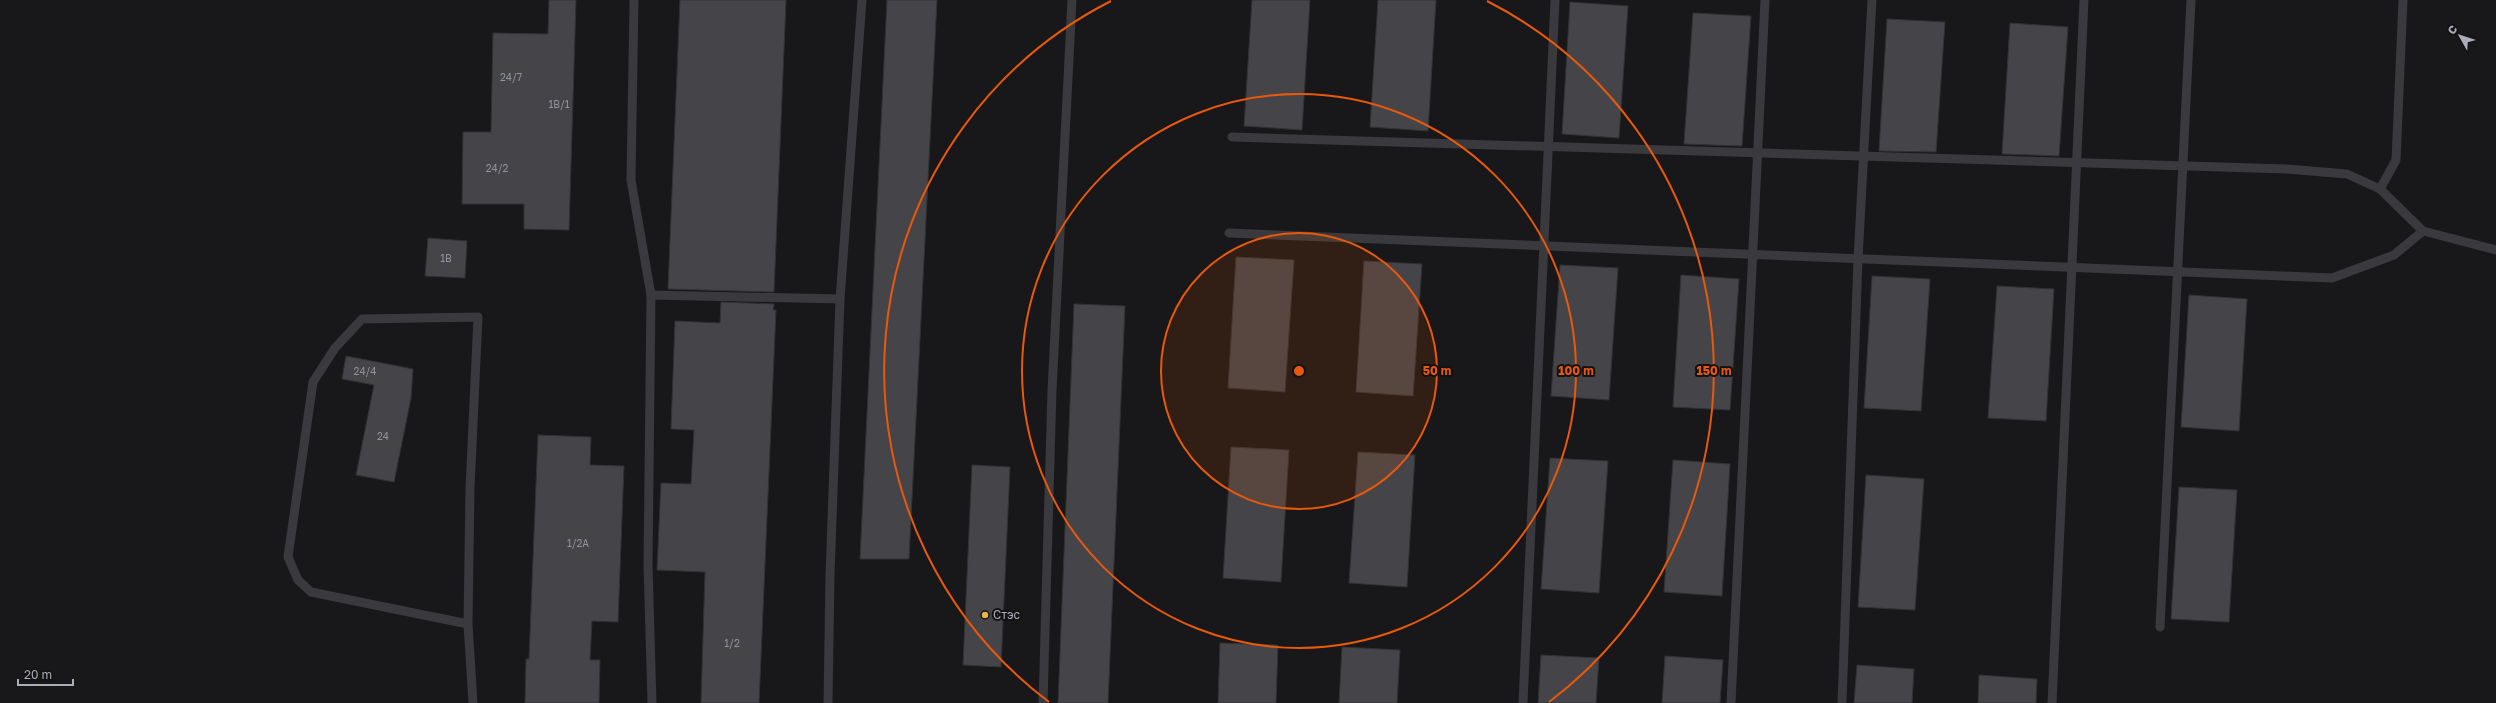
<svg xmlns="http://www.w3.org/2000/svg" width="2496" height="703" font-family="'Golos Text',sans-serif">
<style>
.building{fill:#454549;stroke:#323235}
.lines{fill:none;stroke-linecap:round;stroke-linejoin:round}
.lane{stroke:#39393e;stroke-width:9}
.ring{fill:none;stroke:#e8590c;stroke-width:2}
.poi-dot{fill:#e2b647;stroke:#131214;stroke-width:1.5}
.labels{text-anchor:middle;stroke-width:4;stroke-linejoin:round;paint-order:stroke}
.number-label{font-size:10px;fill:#92949c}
.poi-label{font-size:12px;fill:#abaeb8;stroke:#131214;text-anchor:start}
.centre{fill:#e8590c;stroke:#131214;stroke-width:2}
.ring-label{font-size:12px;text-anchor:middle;font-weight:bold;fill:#e8590c;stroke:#131214;stroke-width:4;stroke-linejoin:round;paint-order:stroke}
</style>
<rect width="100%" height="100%" fill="#181719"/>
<!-- building -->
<g class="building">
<path d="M549,0H576L569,230L524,229V204H462L463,132H491L493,33L548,34Z"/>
<path d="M680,0H786L774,292L668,289Z"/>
<path d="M887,0H937L909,559H860Z"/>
<path d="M1252,0H1310L1302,130L1244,126Z"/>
<path d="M1378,0H1436L1428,131L1370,127Z"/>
<path d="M1570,2L1628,6L1619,138L1562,134Z"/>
<path d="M1693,13L1751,16L1742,146L1684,144Z"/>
<path d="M1887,19L1945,22L1936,152L1879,151Z"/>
<path d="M2010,23L2068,27L2059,156L2002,154Z"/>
<path d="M428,238L467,241L465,278L425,276Z"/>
<path d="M1236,257L1294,260L1285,392L1228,388Z"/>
<path d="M1364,261L1422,264L1413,396L1356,392Z"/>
<path d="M1560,265L1618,268L1609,400L1551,396Z"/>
<path d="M1681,275L1739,279L1730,410L1673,407Z"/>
<path d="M1872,276L1930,279L1921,411L1864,408Z"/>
<path d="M1997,286L2054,289L2046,421L1988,418Z"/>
<path d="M2189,295L2247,299L2239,431L2181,427Z"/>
<path d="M721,302L774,304L773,310H776L759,703H701L705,572L657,570L661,483L691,484L694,430L671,429L675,321L720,323Z"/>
<path d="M1074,304L1125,306L1108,703H1058Z"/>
<path d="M346,356L413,369L411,398L394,482L356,475L374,385L342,379Z"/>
<path d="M538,435L591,437L590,465L624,466L618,622L592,621L590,660H600L599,703H525L526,659H529Z"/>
<path d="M1231,447L1289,450L1281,582L1223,578Z"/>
<path d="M1358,452L1415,455L1407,587L1349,583Z"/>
<path d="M1550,458L1608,461L1599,593L1541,589Z"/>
<path d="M1673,460L1730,464L1722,596L1664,592Z"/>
<path d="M972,465L1010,467L1001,667L963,665Z"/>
<path d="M1866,475L1924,479L1915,610L1858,607Z"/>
<path d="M2179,487L2237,490L2229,622L2171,619Z"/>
<path d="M1220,643L1278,645L1276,703H1218Z"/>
<path d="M1342,647L1400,650L1397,703H1339Z"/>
<path d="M1541,655L1599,658L1596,703H1538Z"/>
<path d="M1665,656L1723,660L1720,703H1662Z"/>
<path d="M1857,665L1914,669L1912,703H1854Z"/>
<path d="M1979,675L2037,679L2036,703H1978Z"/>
</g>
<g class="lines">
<!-- lane -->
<g class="lane">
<path d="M634,0L631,180L651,295L648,565L652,703"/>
<path d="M1232,137L2287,169L2347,174L2380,189L2423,231L2496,250"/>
<path d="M2380,189L2396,160L2403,0"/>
<path d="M1229,233L2332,278L2394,255L2423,231"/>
<path d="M651,295L840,299"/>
<path d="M468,624L311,592L298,580L288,557L313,382L335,348L362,319L478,317L470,488L468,624L473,703"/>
<path d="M2160,627L2191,0"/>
<path d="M828,703L830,575L840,299L862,0"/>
<path d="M1043,703L1052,390L1072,0"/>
<path d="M1523,703L1555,0"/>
<path d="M1731,703L1765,0"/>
<path d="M1842,703L1858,259L1872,0"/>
<path d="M2052,703L2084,0"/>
</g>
</g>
<!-- distance rings -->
<circle cx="1299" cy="371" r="138" fill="#e8590c" fill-opacity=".12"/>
<g class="ring">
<circle cx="1299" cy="371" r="138"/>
<circle cx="1299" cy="371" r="277"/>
<path d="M1049 702A415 415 0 0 1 1111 1M1487 1A415 415 0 0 1 1549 702"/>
</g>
<!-- markers -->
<circle class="poi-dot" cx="985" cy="615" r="4"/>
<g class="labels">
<!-- number labels -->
<g class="number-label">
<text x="511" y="81">24/7</text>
<text x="559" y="108">1В/1</text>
<text x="497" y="172">24/2</text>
<text x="446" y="262">1В</text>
<text x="365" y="375">24/4</text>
<text x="383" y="440">24</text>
<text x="578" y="547">1/2А</text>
<text x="732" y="647">1/2</text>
</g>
<!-- poi labels -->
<g class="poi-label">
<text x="993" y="619">Стэс</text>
</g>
</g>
<circle cx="1299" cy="371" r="6" class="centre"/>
<g class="ring-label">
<text x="1437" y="375">50 m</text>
<text x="1576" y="375">100 m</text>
<text x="1714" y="375">150 m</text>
</g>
<!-- north arrow -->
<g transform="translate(2460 36) rotate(309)" stroke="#131214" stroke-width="3" paint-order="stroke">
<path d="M0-3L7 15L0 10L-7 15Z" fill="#abaeb8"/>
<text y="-6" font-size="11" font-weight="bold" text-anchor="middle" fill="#abaeb8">С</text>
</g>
<!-- scale -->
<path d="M18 679v6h55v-6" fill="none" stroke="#abaeb8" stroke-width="2"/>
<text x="24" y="679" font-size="12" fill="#abaeb8" stroke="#131214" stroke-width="3" paint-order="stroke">20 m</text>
</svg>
